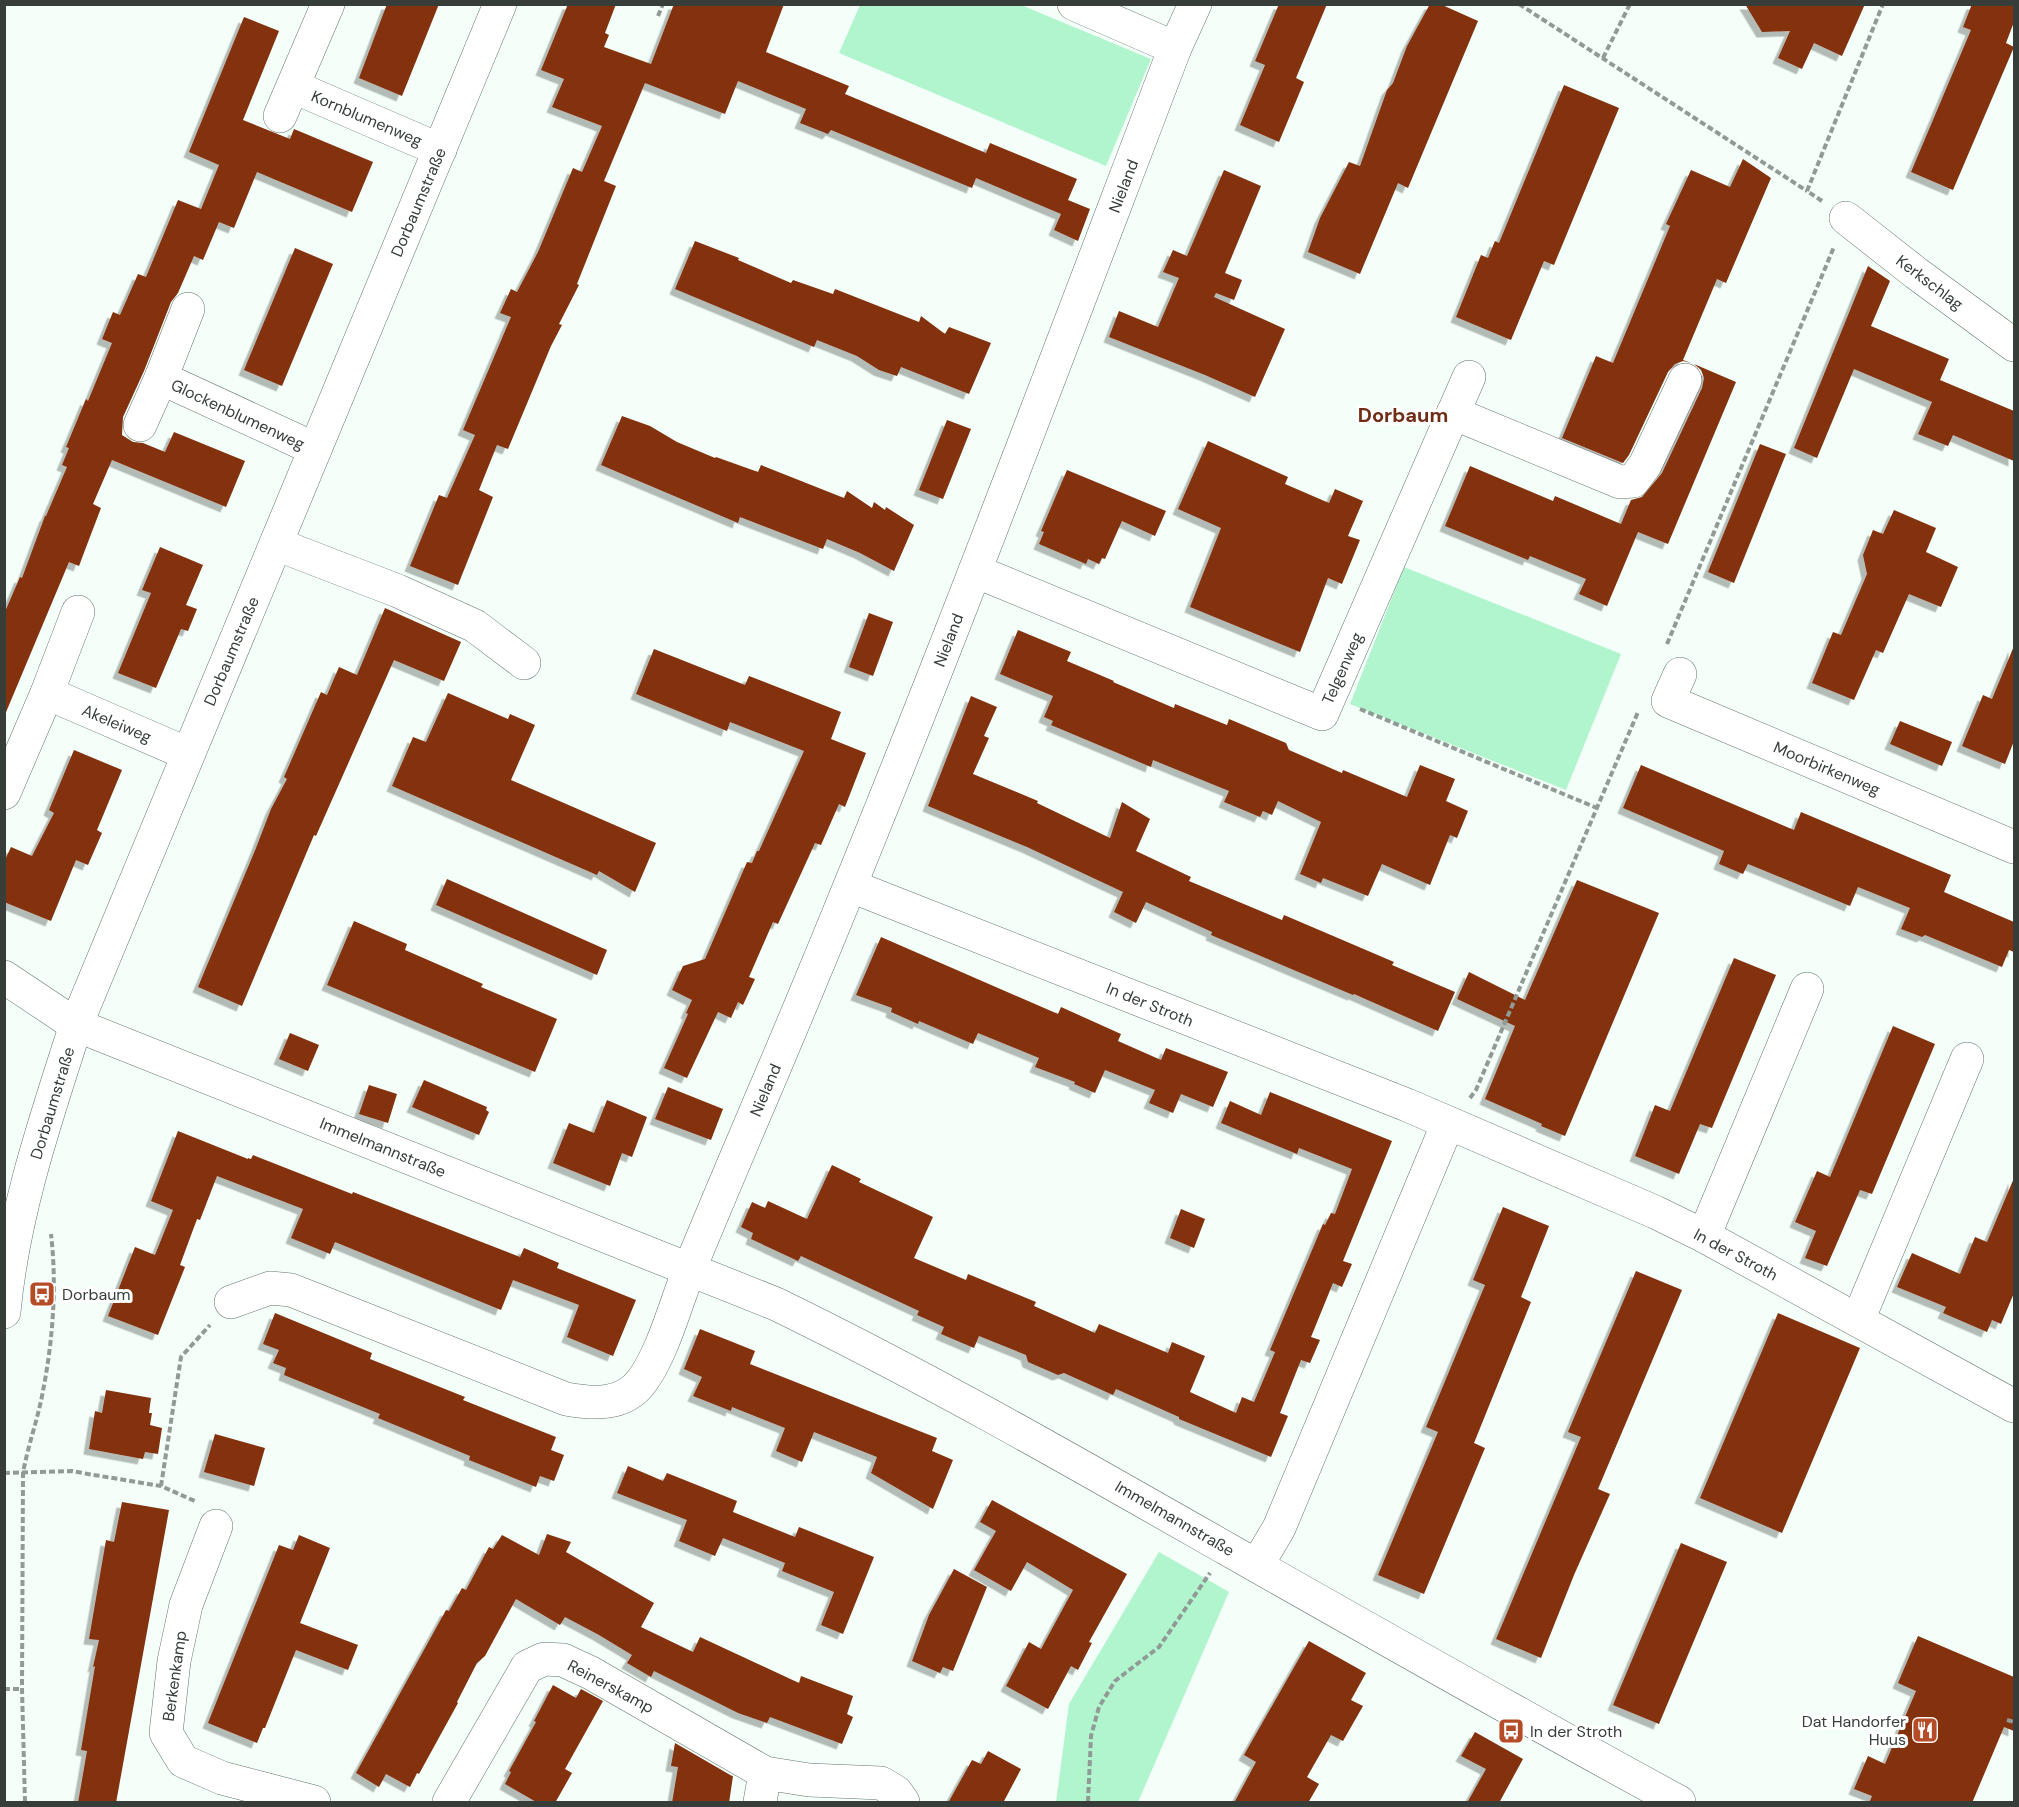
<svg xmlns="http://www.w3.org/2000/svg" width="2019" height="1807" font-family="'DM Sans',sans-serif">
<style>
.green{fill:#b1f5ce}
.building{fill:#833010;filter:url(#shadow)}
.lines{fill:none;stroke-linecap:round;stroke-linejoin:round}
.minor-casing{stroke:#67746c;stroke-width:34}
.path{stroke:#919a95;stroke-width:4;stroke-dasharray:6 3;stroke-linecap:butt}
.minor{stroke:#fff;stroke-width:33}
.labels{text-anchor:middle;stroke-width:6;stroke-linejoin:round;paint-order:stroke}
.street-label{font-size:16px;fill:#373d39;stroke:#fff}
.poi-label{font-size:16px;fill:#373d39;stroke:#fff;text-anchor:start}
.quarter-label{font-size:20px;font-weight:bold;fill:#6f2d16;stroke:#fff}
</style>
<defs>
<filter id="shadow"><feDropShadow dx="-5.5" dy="5.5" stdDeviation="0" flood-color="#0004"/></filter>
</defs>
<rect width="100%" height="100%" fill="#f3fff8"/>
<!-- green -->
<g class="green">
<path d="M1021,5L1151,59L1106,166L839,53L860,5Z"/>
<path d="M1404,567L1621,654L1566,790L1350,704Z"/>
<path d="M1159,1552L1229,1592L1138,1802H1056L1069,1704Z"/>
</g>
<!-- building -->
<g class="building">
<path d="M387,4H439L402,96L359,78Z"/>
<path d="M568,4H616L605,33L609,35L604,47L651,64L674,4H784L766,52L849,86L845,94L986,153L990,143L1077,179L1068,200L1090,209L1078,241L1054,230L1061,214L976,178L972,188L831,130L828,134L800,123L806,109L738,81L725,114L645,83L604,181L616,186L577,284L579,285L559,324L562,325L551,346L508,449L497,445L479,490L493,497L458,585L410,566L439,495L447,498L475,435L463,430L511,317L500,313L511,289L517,292L538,252L573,168L582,172L602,126L552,107L564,79L541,70Z"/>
<path d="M1279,4H1327L1296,78L1304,82L1279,142L1240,125L1265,65L1255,61Z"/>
<path d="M1430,4H1440L1478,21L1408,188L1398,183L1360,274L1308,252L1320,218L1349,162L1360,166L1387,90L1393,83L1407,46Z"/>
<path d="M1745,4H1865L1842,56L1814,43L1802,69L1778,58L1790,31L1762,32Z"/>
<path d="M1972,4H2014V22L2006,43L2014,47L1953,190L1911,172L1971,30L1963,27Z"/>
<path d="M244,17L279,31L243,120L290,139L294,129L373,162L352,212L257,172L234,228L219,222L203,260L194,256L178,293L171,302L144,371L123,417L122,435L133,442L143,443L165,452L174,432L245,461L226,507L112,460L93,504L101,508L85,550L79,566L69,562L4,717V614L20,577L22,578L45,516H46L67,467L62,465L69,448L66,447L86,399L88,401L112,343L102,339L113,312L120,315L138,274L146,277L178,200L201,209L219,165L189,152Z"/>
<path d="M1564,85L1619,108L1554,265L1544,261L1511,340L1456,317L1481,255L1488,258L1495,241L1499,243Z"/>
<path d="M1743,159L1771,178L1726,283L1717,279L1683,360L1691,363L1683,361L1675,364L1668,372L1629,455L1623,463L1562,438L1596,356L1613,363L1670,226L1666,224L1691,170L1730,187Z"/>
<path d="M1224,170L1261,186L1225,273L1242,280L1234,300L1216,293L1214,297L1285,329L1255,397L1205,375L1109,337L1119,311L1158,327L1179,278L1163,272L1173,250L1187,256Z"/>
<path d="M695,241L739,258L738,260L791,283L793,280L833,294L835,289L919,322L921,316L945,334L949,327L991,343L969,394L901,367L897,376L879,370L857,356L817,340L814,347L675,289Z"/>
<path d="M295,248L333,264L282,386L244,370Z"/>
<path d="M1868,266L1890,281L1871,326L1949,359L1940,380L2014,411V461L1953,435L1948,446L1918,434L1932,402L1854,369L1817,458L1794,448Z"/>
<path d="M1694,364L1736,382L1668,544L1638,532L1607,606L1579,594L1586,579L1530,556L1528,560L1445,526L1470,466L1553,501L1555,496L1621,524L1631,500L1642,497L1662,473L1702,388L1704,378L1701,370Z"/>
<path d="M622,416L650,426L677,442L715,458L716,457L758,472L761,465L844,498L847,491L872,508L874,502L885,510L886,507L914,525L894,571L860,553L827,539L823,549L740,517L738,523L601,465Z"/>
<path d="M947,420L971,429L943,499L919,490Z"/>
<path d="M1208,441L1288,477L1285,484L1329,503L1335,489L1363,501L1348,536L1360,540L1342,584L1328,578L1300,652L1190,607L1221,528L1178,509Z"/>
<path d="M1760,444L1786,454L1734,583L1708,572Z"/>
<path d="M1067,470L1166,511L1155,536L1122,521L1105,559L1102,558L1099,564L1088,559L1086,564L1039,544L1044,532L1041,531Z"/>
<path d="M1894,510L1936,528L1926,552L1958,567L1941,607L1909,594L1883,653L1876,650L1854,700L1812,683L1833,632L1841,635L1867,574L1863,555L1873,530L1883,534Z"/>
<path d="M160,547L203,565L186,605L197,609L188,631L181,629L156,688L118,673L151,593L142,590Z"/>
<path d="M385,608L461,642L444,681L394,660L316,836L314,835L242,1006L198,987L256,848L271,809L287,779L284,777L321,692L327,695L339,667L357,675Z"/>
<path d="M869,613L893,622L873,676L849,667Z"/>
<path d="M1018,630L1071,652L1067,661L1114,681L1113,682L1174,708L1175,704L1227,725L1229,719L1286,743L1289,750L1342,773L1343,770L1407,797L1420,765L1455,779L1446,801L1468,811L1457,838L1450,835L1430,885L1382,864L1368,896L1323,878L1321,883L1300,874L1321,822L1278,801L1272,815L1263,811L1260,817L1224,802L1229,791L1153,760L1151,767L1051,725L1053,721L1044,717L1053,696L1000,674Z"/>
<path d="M2014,646V741L2005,764L1962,746L1983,695L1992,699Z"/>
<path d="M654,649L745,685L749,676L841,712L831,739L866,753L845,807L839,804L821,845L815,843L778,924L773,922L749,977L755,979L743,1005L738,1002L731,1018L718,1012L687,1078L664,1068L688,1014L686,1013L692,1000L672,990L683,966L705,959L747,862L752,863L757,851H759L804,751L730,722L727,731L636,694Z"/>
<path d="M448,693L508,719L510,714L535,725L511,780L656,843L635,892L599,871L597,875L392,786L413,737L426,742Z"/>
<path d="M971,696L997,707L984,736L989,738L973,774L1038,801L1037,803L1110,838L1122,802L1150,819L1136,851L1191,877L1189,881L1282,920L1284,915L1394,962L1392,965L1455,992L1438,1031L1354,994L1353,995L1211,935L1212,932L1146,902L1136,923L1114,912L1123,892L1027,847L928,806Z"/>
<path d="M1900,721L1952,742L1942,766L1890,744Z"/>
<path d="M74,750L122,770L97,830L102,833L88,865L76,860L51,921L4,902V862L11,847L32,856L54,813L49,810Z"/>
<path d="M1641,765L1794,830L1801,812L1951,875L1944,892L2014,922V952L2009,950L2002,967L1925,935L1922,937L1901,929L1910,908L1858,887L1850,906L1748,864L1743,874L1719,864L1724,851L1623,808Z"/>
<path d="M447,879L607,950L597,975L436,905Z"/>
<path d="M1577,880L1659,913L1565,1136L1541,1126L1542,1124L1485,1099L1515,1026L1457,999L1469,972L1525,1000Z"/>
<path d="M354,921L407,944L405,950L483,984L481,987L557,1019L535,1072L327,985Z"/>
<path d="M881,937L1058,1014L1061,1007L1121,1034L1118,1041L1161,1060L1166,1048L1228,1072L1213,1107L1181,1094L1173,1113L1149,1103L1155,1090L1105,1070L1095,1093L1074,1084L1075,1082L1035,1067L1039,1058L978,1033L973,1044L919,1021L918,1024L891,1012L892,1008L856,995Z"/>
<path d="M1734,958L1776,975L1712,1128L1700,1124L1679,1174L1635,1156L1655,1105L1670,1111Z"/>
<path d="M1893,1026L1935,1044L1872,1194L1860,1190L1827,1266L1805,1258L1816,1231L1795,1222L1817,1171L1830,1177Z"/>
<path d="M290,1033L319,1045L308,1071L279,1059Z"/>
<path d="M424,1080L487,1107L486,1110L489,1112L479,1135L412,1107Z"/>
<path d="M369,1085L397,1094L388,1123L359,1114Z"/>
<path d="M668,1087L723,1109L711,1140L655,1119Z"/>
<path d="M1270,1092L1392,1141L1343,1261L1352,1264L1342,1287L1333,1283L1311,1337L1320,1340L1310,1363L1301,1360L1280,1413L1288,1416L1271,1457L1179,1419V1417L1116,1389L1113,1395L1064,1373L1058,1375L1028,1362L1026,1355L979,1336L974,1348L941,1334L944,1327L917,1315L919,1311L801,1256L798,1261L751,1239L753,1233L741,1227L752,1202L765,1208L768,1201L807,1219L832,1165L861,1179L859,1182L933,1217L914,1258L966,1280L968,1274L1036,1302L1034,1306L1095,1333L1099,1324L1168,1353L1172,1342L1205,1356L1190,1392L1236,1413L1242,1397L1254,1402L1275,1352L1270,1350L1323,1224L1325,1225L1331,1213L1335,1214L1352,1169L1299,1148L1297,1154L1221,1123L1230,1101L1261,1115Z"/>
<path d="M607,1100L647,1117L632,1157L622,1153L610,1186L553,1163L569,1123L594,1133Z"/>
<path d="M178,1131L248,1159V1158L251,1159L253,1155L352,1194L353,1192L520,1257L524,1248L559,1263L557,1268L636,1300L613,1356L567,1337L579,1305L513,1280L501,1310L335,1242L330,1254L291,1238L303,1209L217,1176L200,1220L197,1219L180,1265L185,1267L158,1335L108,1316L135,1247L155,1255L173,1210L151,1201Z"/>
<path d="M2014,1178V1293L2001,1324L1992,1320L1987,1332L1943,1313L1946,1307L1897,1287L1912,1253L1960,1274L1975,1237L1987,1242Z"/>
<path d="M1503,1207L1549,1226L1521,1297L1531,1302L1474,1443L1485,1448L1424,1594L1378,1575L1438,1432L1426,1427L1485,1285L1473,1280Z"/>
<path d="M1181,1209L1205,1219L1194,1248L1170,1238Z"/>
<path d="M1636,1271L1682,1290L1598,1489L1610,1494L1574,1575L1541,1658L1496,1639L1581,1437L1568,1432Z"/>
<path d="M275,1313L372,1353L370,1359L465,1397L463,1400L556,1437L551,1450L564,1455L554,1481L540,1476L536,1487L469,1460L470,1456L378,1418L380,1414L284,1375L286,1368L273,1363L279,1350L263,1344Z"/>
<path d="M1778,1313L1860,1348L1782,1533L1700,1498Z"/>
<path d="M700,1329L755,1351L750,1364L937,1438L932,1451L953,1460L933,1509L871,1473L877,1457L814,1432L802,1462L776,1451L785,1428L732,1407L731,1411L693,1396L702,1377L684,1369Z"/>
<path d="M106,1390L151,1398L149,1413H152L150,1425L162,1428L158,1454L145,1452L143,1459L89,1449L95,1411L102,1413Z"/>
<path d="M215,1434L265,1448L254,1486L204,1472Z"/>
<path d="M628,1466L663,1481L667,1473L737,1501L733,1512L795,1537L799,1527L874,1557L843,1634L821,1625L834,1592L782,1571L785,1563L723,1538L715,1556L679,1541L687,1520L617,1493Z"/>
<path d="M992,1500L1127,1574L1089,1642L1092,1643L1078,1670L1071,1666L1048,1709L1006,1686L1029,1642L1041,1649L1073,1590L1027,1562L1011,1591L974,1570L996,1531L980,1522Z"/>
<path d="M122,1502L169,1510L116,1803H78L87,1751L81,1750L95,1666L93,1667L99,1640L89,1639L106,1540L114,1542Z"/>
<path d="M547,1534L571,1542L566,1552L654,1603L641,1627L693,1652L700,1637L799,1683L801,1676L853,1696L847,1714L853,1717L842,1744L770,1717L767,1723L738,1713L654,1671L651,1677L627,1663L632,1655L599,1635L565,1617L560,1625L516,1599L485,1656L477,1663L457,1702L458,1703L419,1774L417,1773L410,1787L386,1774L379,1787L356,1773L446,1610L449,1611L462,1588L466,1590L489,1547L493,1549L502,1535L539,1555Z"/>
<path d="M299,1535L330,1548L300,1623L358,1645L348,1670L296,1650L265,1728H263L257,1743L208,1723L279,1545L293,1550Z"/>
<path d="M1681,1543L1727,1562L1659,1724L1613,1705Z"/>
<path d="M954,1569L987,1587L953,1671L943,1667L940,1673L912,1661L929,1615Z"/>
<path d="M1918,1636L2014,1677V1731L2004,1727L1972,1803H1869L1872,1796L1854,1789L1868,1756L1885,1764L1916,1691L1898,1683Z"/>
<path d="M1309,1641L1366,1673L1351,1700L1363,1706L1343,1741L1331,1735L1307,1777L1319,1784L1308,1803H1234L1256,1762L1244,1755Z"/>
<path d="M553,1685L576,1698L581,1689L603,1701L565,1769L572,1773L555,1803H538L505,1784L511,1772L509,1771L536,1722L534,1721Z"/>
<path d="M1475,1732L1523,1759L1499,1803H1467L1486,1769L1461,1756Z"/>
<path d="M675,1743L732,1776L722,1774L733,1776L729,1803H672L678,1767L671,1766Z"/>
<path d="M988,1751L1021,1769L1003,1803H948L972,1760L981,1764Z"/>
</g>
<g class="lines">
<defs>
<g id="minor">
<path d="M1074,4L1175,48"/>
<path d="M294,87L440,150"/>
<path d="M280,116L328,4"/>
<path d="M1846,218L1916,273L2014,345"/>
<path d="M161,378L315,449"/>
<path d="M1453,413L1620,482L1633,481L1645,465L1685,380"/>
<path d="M140,425L161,378L188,309"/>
<path d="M276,544L398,591L475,626L524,663"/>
<path d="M975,571L1322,714L1469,377"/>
<path d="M1680,674L1668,701L2014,847"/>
<path d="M47,693L188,754"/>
<path d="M4,793L47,693L78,612"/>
<path d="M851,886L1407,1105L1655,1212L1704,1236L2014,1406"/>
<path d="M4,977L76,1025L776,1304C930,1379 1078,1464 1227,1549C1377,1634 1528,1720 1679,1802"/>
<path d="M1704,1236L1807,989"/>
<path d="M231,1302L270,1288L291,1290L566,1399C593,1404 624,1406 642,1381C663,1353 676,1302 690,1268C717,1202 745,1137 773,1071C916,734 1044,391 1175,48L1195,4"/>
<path d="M4,1312C13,1214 46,1118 76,1025L500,4"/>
<path d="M1858,1320L1967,1059"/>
<path d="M216,1526L186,1605L174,1661L166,1733L183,1761L222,1778L314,1802"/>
<path d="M1257,1565L1279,1528L1448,1123"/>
<path d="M449,1802L527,1667L544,1659L563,1660L591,1673L765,1773"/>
<path d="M760,1802L765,1773L809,1780L881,1783L896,1792L903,1802"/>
</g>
</defs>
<!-- minor casing -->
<use href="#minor" class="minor-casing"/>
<!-- path -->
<g class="path">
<path d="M1519,4L1807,191"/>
<path d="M658,16L663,4"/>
<path d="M1603,58L1630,4"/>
<path d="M1822,201L1807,191L1883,4"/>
<path d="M1667,644L1834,247"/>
<path d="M1360,709L1597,808"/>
<path d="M1470,1098L1476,1090L1638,712"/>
<path d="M4,1473L72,1471L88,1474L161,1486L197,1502"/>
<path d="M161,1486L181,1357L210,1325"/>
<path d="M4,1689H22"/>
<path d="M2007,1720L2014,1722"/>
<path d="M25,1802L22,1689L23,1473C28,1445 38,1419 43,1391C53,1339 57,1286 51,1234"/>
<path d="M1088,1802L1091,1736L1099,1707L1115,1681L1159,1647L1210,1573"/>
</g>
<!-- minor -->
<use href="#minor" class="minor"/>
</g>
<!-- icons -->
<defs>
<symbol id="bus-square" viewBox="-11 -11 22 22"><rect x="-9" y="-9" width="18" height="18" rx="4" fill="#b44c27" stroke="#fff"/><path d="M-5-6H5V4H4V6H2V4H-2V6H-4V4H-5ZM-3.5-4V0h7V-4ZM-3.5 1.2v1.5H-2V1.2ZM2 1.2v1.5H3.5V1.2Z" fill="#fff"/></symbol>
<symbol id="restaurant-square" viewBox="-11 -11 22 22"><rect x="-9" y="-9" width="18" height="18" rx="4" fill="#b44c27" stroke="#fff"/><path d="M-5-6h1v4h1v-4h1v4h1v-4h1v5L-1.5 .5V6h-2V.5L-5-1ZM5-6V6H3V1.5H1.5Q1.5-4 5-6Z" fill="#fff"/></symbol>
</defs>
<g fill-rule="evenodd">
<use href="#bus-square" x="27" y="1279" width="30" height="30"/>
<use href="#restaurant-square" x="1910" y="1715" width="30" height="30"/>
<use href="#bus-square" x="1496" y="1716" width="30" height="30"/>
</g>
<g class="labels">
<!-- street labels -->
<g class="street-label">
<text transform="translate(367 118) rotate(23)" y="6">Kornblumenweg</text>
<text transform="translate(1123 186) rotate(-69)" y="6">Nieland</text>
<text transform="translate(418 202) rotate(-67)" y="6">Dorbaumstraße</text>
<text transform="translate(1930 282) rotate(37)" y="6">Kerkschlag</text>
<text transform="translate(238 414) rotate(25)" y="6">Glockenblumenweg</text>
<text transform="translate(948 640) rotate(-69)" y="6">Nieland</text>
<text transform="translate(231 651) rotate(-67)" y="6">Dorbaumstraße</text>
<text transform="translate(1342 668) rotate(-66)" y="6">Telgenweg</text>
<text transform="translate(117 723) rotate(23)" y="6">Akeleiweg</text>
<text transform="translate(1827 768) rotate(23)" y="6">Moorbirkenweg</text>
<text transform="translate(1150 1004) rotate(22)" y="6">In der Stroth</text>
<text transform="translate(765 1090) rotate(-67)" y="6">Nieland</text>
<text transform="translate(52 1103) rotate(-73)" y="6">Dorbaumstraße</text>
<text transform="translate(383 1147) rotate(22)" y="6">Immelmannstraße</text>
<text transform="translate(1736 1254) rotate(28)" y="6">In der Stroth</text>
<text transform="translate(1175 1518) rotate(30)" y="6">Immelmannstraße</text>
<text transform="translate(174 1676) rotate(-82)" y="6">Berkenkamp</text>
<text transform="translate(611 1686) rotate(28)" y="6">Reinerskamp</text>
</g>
<!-- poi labels -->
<g class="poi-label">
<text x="62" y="1300">Dorbaum</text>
<text x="1906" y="1727" text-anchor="end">Dat Handorfer<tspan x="1906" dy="18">Huus</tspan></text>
<text x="1530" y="1737">In der Stroth</text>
</g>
<!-- quarter labels -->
<g class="quarter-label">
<text x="1403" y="422">Dorbaum</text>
</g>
</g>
<!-- border -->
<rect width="2019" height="1807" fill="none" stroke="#373d39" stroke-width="12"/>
</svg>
